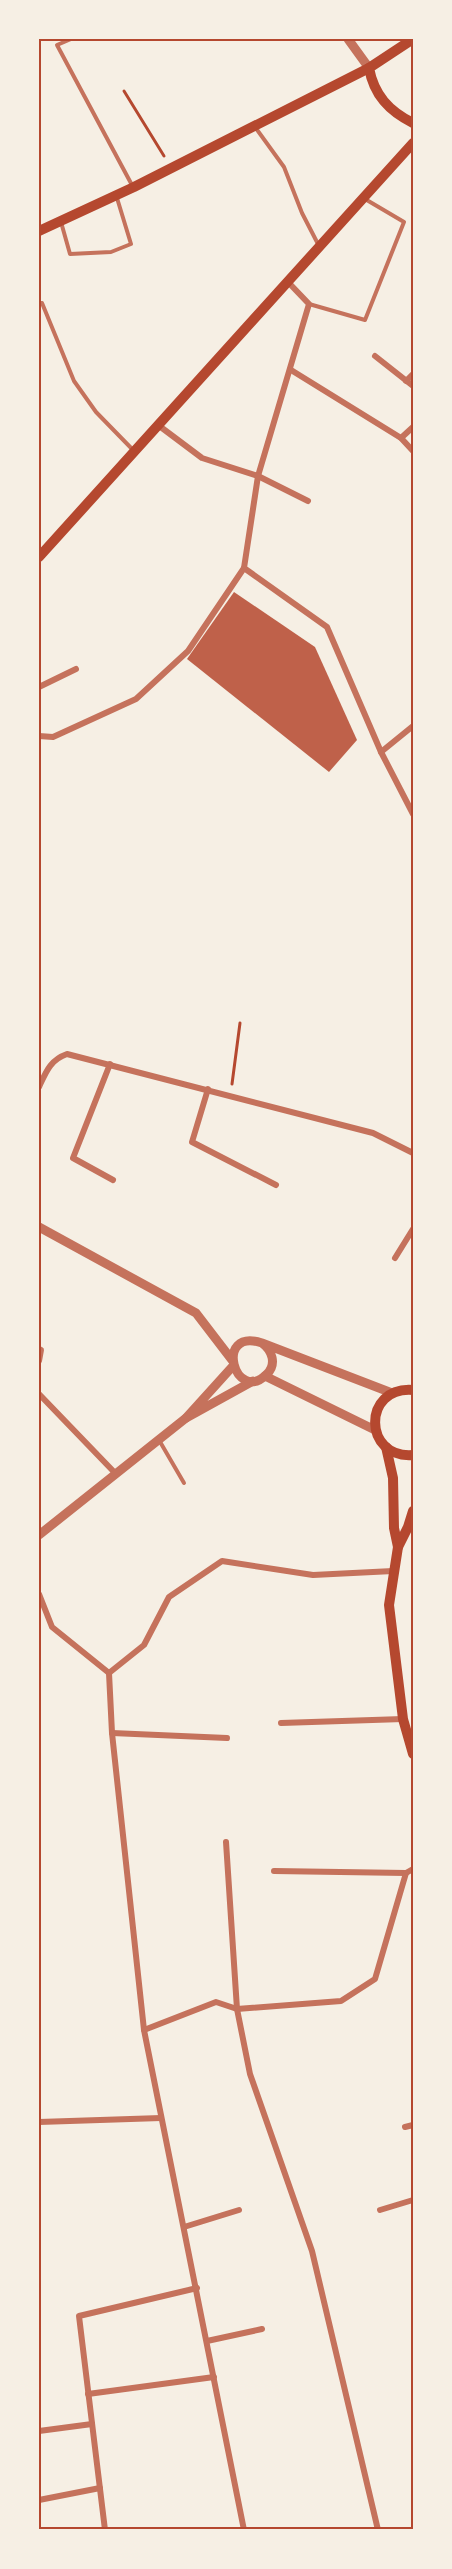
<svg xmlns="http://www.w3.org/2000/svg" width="452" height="2569" font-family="Commissioner,sans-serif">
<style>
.building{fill:#bf614a}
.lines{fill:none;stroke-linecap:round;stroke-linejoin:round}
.path{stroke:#b5482f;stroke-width:3}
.service{stroke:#c5725c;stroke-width:4}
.minor{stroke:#c5725c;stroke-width:6}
.tertiary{stroke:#c5725c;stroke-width:9}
.secondary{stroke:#b5482f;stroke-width:10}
.neatline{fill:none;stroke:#b5482f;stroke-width:2}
</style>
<rect width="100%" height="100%" fill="#f6efe4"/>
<!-- building -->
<path class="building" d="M234,592L315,647L357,740L329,772L187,659Z"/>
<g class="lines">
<!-- path -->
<g class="path">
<path d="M124,91L164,156"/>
<path d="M232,1084L240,1023"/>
</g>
<!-- service -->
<g class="service">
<path d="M71,39L57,45L133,187"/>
<path d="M255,127L284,167L302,213L319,246"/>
<path d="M61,222L70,254L111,252L131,244L117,198"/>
<path d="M39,304L42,303L74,381L96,412L134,451"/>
<path d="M309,304L365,320L404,222L365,199"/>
<path d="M159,1440L184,1483"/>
</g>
<!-- minor -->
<g class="minor">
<path d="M288,282L309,304L258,476L244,568L327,627L381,752L413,814"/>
<path d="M375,356L413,386"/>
<path d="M291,370L401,438L413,451"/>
<path d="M406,381L413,374"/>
<path d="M158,425L202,458L258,476L308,501"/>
<path d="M401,438L413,427"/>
<path d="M39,687L76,669"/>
<path d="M39,736L53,737L136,699L188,651L244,568"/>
<path d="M381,752L413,726"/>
<path d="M110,1064L73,1158L113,1180"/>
<path d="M39,1087C46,1072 50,1060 67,1054L373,1133L413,1153"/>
<path d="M208,1089L192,1142L276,1185"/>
<path d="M395,1258L413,1229"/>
<path d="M39,1349L41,1350L39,1361"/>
<path d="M39,1394L116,1474"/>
<path d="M39,1594L52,1627L109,1673L112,1733L144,2030L244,2530"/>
<path d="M109,1673L144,1645L169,1597L222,1561L313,1575L393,1571"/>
<path d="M281,1723L403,1719"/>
<path d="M112,1733L227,1738"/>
<path d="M226,1842L237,2009L250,2074L312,2251L378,2530"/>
<path d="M274,1871L406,1873"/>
<path d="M144,2030L216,2002L237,2009L341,2001L375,1979L406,1873L413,1869"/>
<path d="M39,2122L161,2118"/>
<path d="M405,2127L413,2125"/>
<path d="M380,2210L413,2200"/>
<path d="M184,2227L239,2210"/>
<path d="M207,2341L262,2329"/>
<path d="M88,2394L214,2377"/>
<path d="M39,2431L92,2424"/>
<path d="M39,2500L100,2488"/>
<path d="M105,2530L79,2316L197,2288"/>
</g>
<!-- tertiary -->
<g class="tertiary">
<path d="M348,39L369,68"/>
<path d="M39,1227L196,1313L232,1360"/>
<path d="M262,1343C272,1350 277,1364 267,1374C235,1406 213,1327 262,1343L392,1393"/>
<path d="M233,1366L186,1418L253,1381"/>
<path d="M265,1376L375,1430"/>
<path d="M39,1535L186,1418"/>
</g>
<!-- secondary -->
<g class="secondary">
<path d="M413,39L369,68C374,95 389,111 413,123"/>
<path d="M39,231L134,187L369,68"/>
<path d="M39,557L413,143"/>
<path d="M413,1390C362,1386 363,1459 413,1455"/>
<path d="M386,1447L393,1478L394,1528L398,1547L408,1527L413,1511"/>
<path d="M398,1547L389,1605L403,1719L413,1754"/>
</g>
</g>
<!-- border -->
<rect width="452" height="2569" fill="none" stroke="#f6efe4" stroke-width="81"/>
<rect x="40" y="40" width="372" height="2488" class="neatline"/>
</svg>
